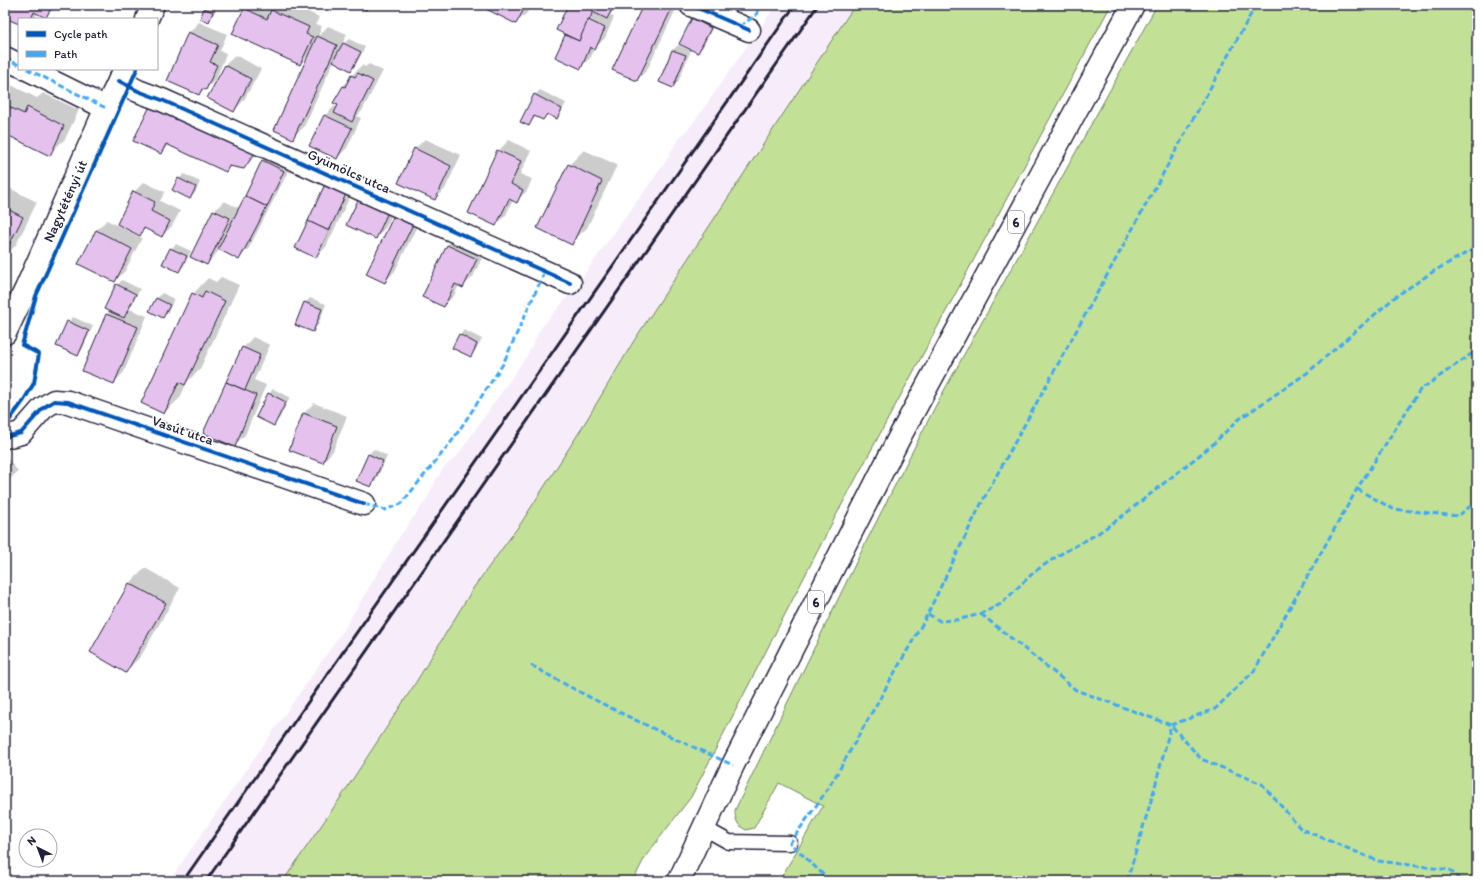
<svg xmlns="http://www.w3.org/2000/svg" width="1482" height="886" font-family="Itim,sans-serif">
<style>
.built{fill:#f7edfa}
.green{fill:#c3e097;stroke:#728169}
.shadow{fill:#0003}
.building{fill:#e5c2ed;stroke:#22223b}
.lines{fill:none;stroke-linecap:round;stroke-linejoin:round}
.lane-casing{stroke:#22223b;stroke-width:17}
.street-casing{stroke:#22223b;stroke-width:25}
.secondary-casing{stroke:#22223b;stroke-width:25}
.primary-casing{stroke:#22223b;stroke-width:25}
.lane{stroke:#fff;stroke-width:14}
.street{stroke:#fff;stroke-width:22}
.secondary{stroke:#fff;stroke-width:22}
.primary{stroke:#fff;stroke-width:22}
.rail{stroke:#22223b;stroke-width:3}
.quiet{stroke:#3fa9f5;stroke-width:3;stroke-dasharray:6 3;stroke-linecap:butt}
.cycleway-casing{stroke:#fff;stroke-width:6}
.cycleway{stroke:#0057b8;stroke-width:4}
.labels{text-anchor:middle;stroke-width:3;stroke-linejoin:round;paint-order:stroke}
.shield{fill:#fff;stroke:#646476;stroke-width:1}
.shield-label{font-size:13px;font-weight:bold;fill:#22223b}
.street-label{font-size:14px;fill:#22223b;stroke:#fff}
</style>
<rect width="100%" height="100%" fill="#fff"/>
<filter id="ink" filterUnits="userSpaceOnUse"><feTurbulence type="fractalNoise" baseFrequency=".025" numOctaves="2"/><feDisplacementMap in="SourceGraphic" scale="8" xChannelSelector="R" yChannelSelector="G"/><feConvolveMatrix kernelMatrix="1 2 1 2 8 2 1 2 1" color-interpolation-filters="sRGB"/></filter>
<g filter="url(#ink)">
<!-- built -->
<path class="built" d="M776,5H855L635,339L580,431L521,523L474,587L413,687L343,794L283,881H169L344,629L400,536L426,500L437,478L444,467L457,456L528,354L540,329L569,295L664,164L678,139L691,126Z"/>
<!-- green -->
<g class="green">
<path d="M855,5H1111L832,523L691,797L645,857L633,881H283L343,794L413,687L474,587L521,523L580,431L635,339Z"/>
<path d="M1157,5H1477V881H779L823,806L779,783L754,828L746,830C737,825 735,820 735,810L866,542L935,407Z"/>
</g>
<!-- shadow -->
<g class="shadow">
<path d="M8,5H57L46,17L38,13L34,19H19V23L5,16V13Z"/>
<path d="M208,5L217,7L213,16L208,21L205,8Z"/>
<path d="M249,5H269L274,8L277,5H293L319,17L316,24L322,26L318,37L328,26L347,34L342,45L349,39L365,47L356,65L351,70L334,61L304,127L293,137L310,53L300,63L244,9Z"/>
<path d="M489,5H530L527,13L516,23Z"/>
<path d="M570,5H619L610,15L614,17L605,38L595,48L591,57L581,67L557,57L566,35Z"/>
<path d="M644,5H678L647,70L637,80Z"/>
<path d="M698,14L715,23L703,47L698,52L693,19Z"/>
<path d="M199,22L227,34L220,51L226,54L216,79L206,89H204L199,94L189,33Z"/>
<path d="M678,45L691,50L678,82L673,86V50Z"/>
<path d="M236,55L261,69L244,100L234,111L208,97L225,65Z"/>
<path d="M369,64L383,71L362,111L357,116L361,118L347,148L337,158L324,116L335,106L338,107L339,105L335,102L343,86L349,80L352,75L362,65L365,67Z"/>
<path d="M5,82L37,98L43,93L79,110L65,139L49,154L5,132Z"/>
<path d="M167,89L269,138L259,152L244,168L232,165L226,171L170,144L161,153L151,104Z"/>
<path d="M540,90L566,103L561,113L556,118L548,114L543,119L536,116L529,125L535,95Z"/>
<path d="M425,139L461,155L445,189L435,199L415,149Z"/>
<path d="M509,140L531,151L520,174L532,179L527,191L516,201L513,200L506,215L496,225L498,151Z"/>
<path d="M273,150L294,160L249,248L239,259L219,249L217,253L207,264L214,211L224,201L239,208L263,161Z"/>
<path d="M584,150L617,165L587,228L571,243L569,165Z"/>
<path d="M184,174L200,182L195,193L190,198L179,179Z"/>
<path d="M144,182L165,192L160,201L180,211L172,226L162,236L146,228L140,234L134,192Z"/>
<path d="M356,184L326,247L316,257L296,248Z"/>
<path d="M7,187L37,202L16,245L11,250L5,262V189Z"/>
<path d="M398,202L386,227L376,238L348,225Z"/>
<path d="M423,214L395,271L385,282L367,273Z"/>
<path d="M107,220L142,238L125,271L115,281L96,230Z"/>
<path d="M458,235L486,249L473,277L462,287L459,285L454,296L443,306L447,245Z"/>
<path d="M176,244L191,251L184,266L179,271L171,249Z"/>
<path d="M221,277L239,285L200,369L187,382L180,398L164,413L193,294L208,278L216,282Z"/>
<path d="M122,280L140,289L130,309L147,316L124,372L114,383L84,370L107,314L111,311L117,285Z"/>
<path d="M162,293L174,299L168,312L163,317L150,310L157,298Z"/>
<path d="M310,298L326,304L318,325L313,330L305,303Z"/>
<path d="M73,317L93,326L82,350L77,355L68,322Z"/>
<path d="M464,330L482,339L475,351L470,356L460,335Z"/>
<path d="M253,337L270,345L254,380L266,385L245,435L234,445L204,433L243,348Z"/>
<path d="M273,389L290,397L279,419L274,424L269,394Z"/>
<path d="M314,403L347,416L333,451L323,462L304,413Z"/>
<path d="M374,449L387,456L376,481L371,486L369,454Z"/>
<path d="M5,456L18,471L5,484Z"/>
<path d="M145,568L180,588L141,656L126,671L91,652L130,583Z"/>
</g>
<!-- building -->
<g class="building">
<path d="M7,5H52L46,18L34,12L31,19H19V24L5,18V10Z"/>
<path d="M357,5H369L366,10Z"/>
<path d="M488,5H520L525,7L516,24L486,9Z"/>
<path d="M568,5H614L607,19L593,12L579,41L556,30Z"/>
<path d="M643,5H661L671,10L637,81L612,70Z"/>
<path d="M204,8L213,12L209,22L200,19Z"/>
<path d="M244,8L267,19L271,10L309,27L306,34L313,37L300,65L232,34Z"/>
<path d="M692,18L711,28L698,53L679,44Z"/>
<path d="M588,20L605,28L595,50L590,47L581,69L555,57L565,35L579,41Z"/>
<path d="M188,32L218,45L210,62L217,65L206,90L202,89L199,95L167,81Z"/>
<path d="M317,36L337,45L293,139L274,130Z"/>
<path d="M343,43L361,52L351,71L333,61Z"/>
<path d="M672,50L686,55L673,88L659,82Z"/>
<path d="M225,65L251,79L234,112L207,98Z"/>
<path d="M358,73L373,81L352,122L334,113L338,105L333,103L343,86L345,87L351,75L355,77Z"/>
<path d="M534,94L562,109L557,119L547,114L543,120L534,116L529,126L520,122Z"/>
<path d="M151,104L254,154L244,169L229,166L226,172L166,144L161,154L133,141Z"/>
<path d="M5,105L24,114L27,107L64,126L50,156L5,134Z"/>
<path d="M324,115L352,128L337,159L309,146Z"/>
<path d="M414,148L451,166L435,200L398,183Z"/>
<path d="M497,150L521,161L511,184L523,190L517,203L509,199L496,226L468,213Z"/>
<path d="M262,160L284,171L267,207L245,196Z"/>
<path d="M568,164L602,181L572,245L537,228Z"/>
<path d="M178,178L196,187L190,199L172,190Z"/>
<path d="M325,184L346,194L329,231L308,221Z"/>
<path d="M133,191L155,202L151,211L170,221L162,237L144,228L140,236L117,224Z"/>
<path d="M245,196L267,207L239,260L218,249Z"/>
<path d="M359,198L388,212L376,239L346,225Z"/>
<path d="M5,208L23,217L5,253Z"/>
<path d="M213,210L230,218L207,265L190,257Z"/>
<path d="M394,215L413,224L385,283L366,274Z"/>
<path d="M308,221L329,231L316,258L295,248Z"/>
<path d="M96,230L132,249L115,282L78,264Z"/>
<path d="M447,245L477,259L463,288L455,284L444,307L422,297Z"/>
<path d="M170,248L187,256L179,272L162,264Z"/>
<path d="M116,284L136,294L124,318L104,309Z"/>
<path d="M205,291L225,301L185,385L179,382L164,414L141,403L192,293L202,298Z"/>
<path d="M156,298L170,305L163,318L149,311Z"/>
<path d="M304,302L322,309L313,332L295,325Z"/>
<path d="M106,314L138,327L114,384L82,371Z"/>
<path d="M67,321L89,331L78,356L56,346Z"/>
<path d="M459,334L477,344L471,357L452,348Z"/>
<path d="M242,347L260,355L245,390L226,382Z"/>
<path d="M226,382L256,395L235,447L203,433Z"/>
<path d="M268,393L286,402L274,426L256,417Z"/>
<path d="M303,413L337,426L323,463L289,450Z"/>
<path d="M368,454L383,461L371,487L356,481Z"/>
<path d="M129,583L166,603L126,673L90,652Z"/>
</g>
<g class="lines">
<defs>
<path id="lane" d="M704,828L729,842L790,843"/>
<g id="street">
<path d="M691,5L749,30"/>
<path d="M5,58L19,65"/>
<path d="M27,69L106,108"/>
<path d="M119,81L138,91L162,100L570,283"/>
<path d="M5,437L21,433L43,408L54,401L68,402L364,504"/>
</g>
<g id="secondary">
<path d="M147,19L153,5"/>
<path d="M5,333L26,289L106,108L125,69"/>
</g>
<path id="primary" d="M679,881L733,765L899,438L1133,5"/>
</defs>
<!-- lane casing -->
<use href="#lane" class="lane-casing"/>
<!-- street casing -->
<use href="#street" class="street-casing"/>
<!-- secondary casing -->
<use href="#secondary" class="secondary-casing"/>
<!-- primary casing -->
<use href="#primary" class="primary-casing"/>
<!-- lane -->
<use href="#lane" class="lane"/>
<!-- street -->
<use href="#street" class="street"/>
<!-- secondary -->
<use href="#secondary" class="secondary"/>
<!-- primary -->
<use href="#primary" class="primary"/>
<!-- rail -->
<g class="rail">
<path d="M183,881L795,5"/>
<path d="M206,881L818,5"/>
</g>
<!-- quiet -->
<g class="quiet">
<path d="M740,26L756,15L761,5"/>
<path d="M5,58L19,65"/>
<path d="M27,69L106,108"/>
<path d="M1357,489L1393,509L1458,516L1477,501"/>
<path d="M364,504L385,510L401,504L452,441L503,364L545,271"/>
<path d="M928,614L940,621L956,620L981,614L1001,604L1034,572L1059,555L1097,534L1120,518L1211,446L1238,420L1307,373L1395,297L1434,271L1477,247"/>
<path d="M981,614L1076,690L1171,725L1201,759L1262,784L1301,829L1378,861L1450,870L1461,881"/>
<path d="M531,665C596,703 664,734 733,765"/>
<path d="M1171,725L1215,709L1254,671L1357,489L1420,390L1477,350"/>
<path d="M830,881L790,843L825,793L838,772L924,621L983,500L1256,5"/>
<path d="M1127,881L1153,794L1171,725"/>
</g>
<defs>
<g id="cycleway">
<path d="M691,5L749,30"/>
<path d="M119,81L138,91L162,100L570,283"/>
<path d="M5,426L24,400L34,383L39,354L22,345L36,296L137,69"/>
<path d="M5,437L21,433L43,408L54,401L68,402L364,504"/>
</g>
</defs>
<!-- cycleway casing -->
<use href="#cycleway" class="cycleway-casing"/>
<!-- cycleway -->
<use href="#cycleway" class="cycleway"/>
</g>
</g>
<g class="labels">
<!-- shield labels -->
<g class="shield">
<rect x="1008" y="211" width="16" height="22" rx="3"/>
<rect x="808" y="591" width="16" height="22" rx="3"/>
</g>
<g class="shield-label">
<text x="1016" y="227">6</text>
<text x="816" y="607">6</text>
</g>
<!-- street labels -->
<g class="street-label">
<text transform="translate(349 171) rotate(24)" y="5">Gyümölcs utca</text>
<text transform="translate(65 201) rotate(-66)" y="5">Nagytétényi út</text>
<text transform="translate(183 430) rotate(19)" y="5">Vasút utca</text>
</g>
</g>
<!-- margin -->
<rect width="1482" height="886" fill="none" stroke="#fff" stroke-width="20"/>
<rect x="10" y="10" width="1462" height="866" fill="none" stroke="#22223b" stroke-width="1.5" filter="url(#ink)"/>
<!-- legend -->
<rect x="18" y="18" width="140" height="52" fill="#ffffff" stroke="#a7a7b1"/>
<rect x="26" y="31" width="20" height="6" fill="#0057b8" stroke="#a7a7b1"/>
<text x="54" y="38" font-size="12" fill="#22223b">Cycle path</text>
<rect x="26" y="51" width="20" height="6" fill="#3fa9f5" stroke="#a7a7b1"/>
<text x="54" y="58" font-size="12" fill="#22223b">Path</text>
<!-- north arrow -->
<g transform="translate(38 848) rotate(318)"><circle r="19" fill="#ffffff" stroke="#a7a7b1"/>
<path d="M0-3L7 15L0 10L-7 15Z" fill="#22223b"/>
<text y="-6" font-size="11" font-weight="bold" text-anchor="middle" fill="#22223b">N</text>
</g>
</svg>
